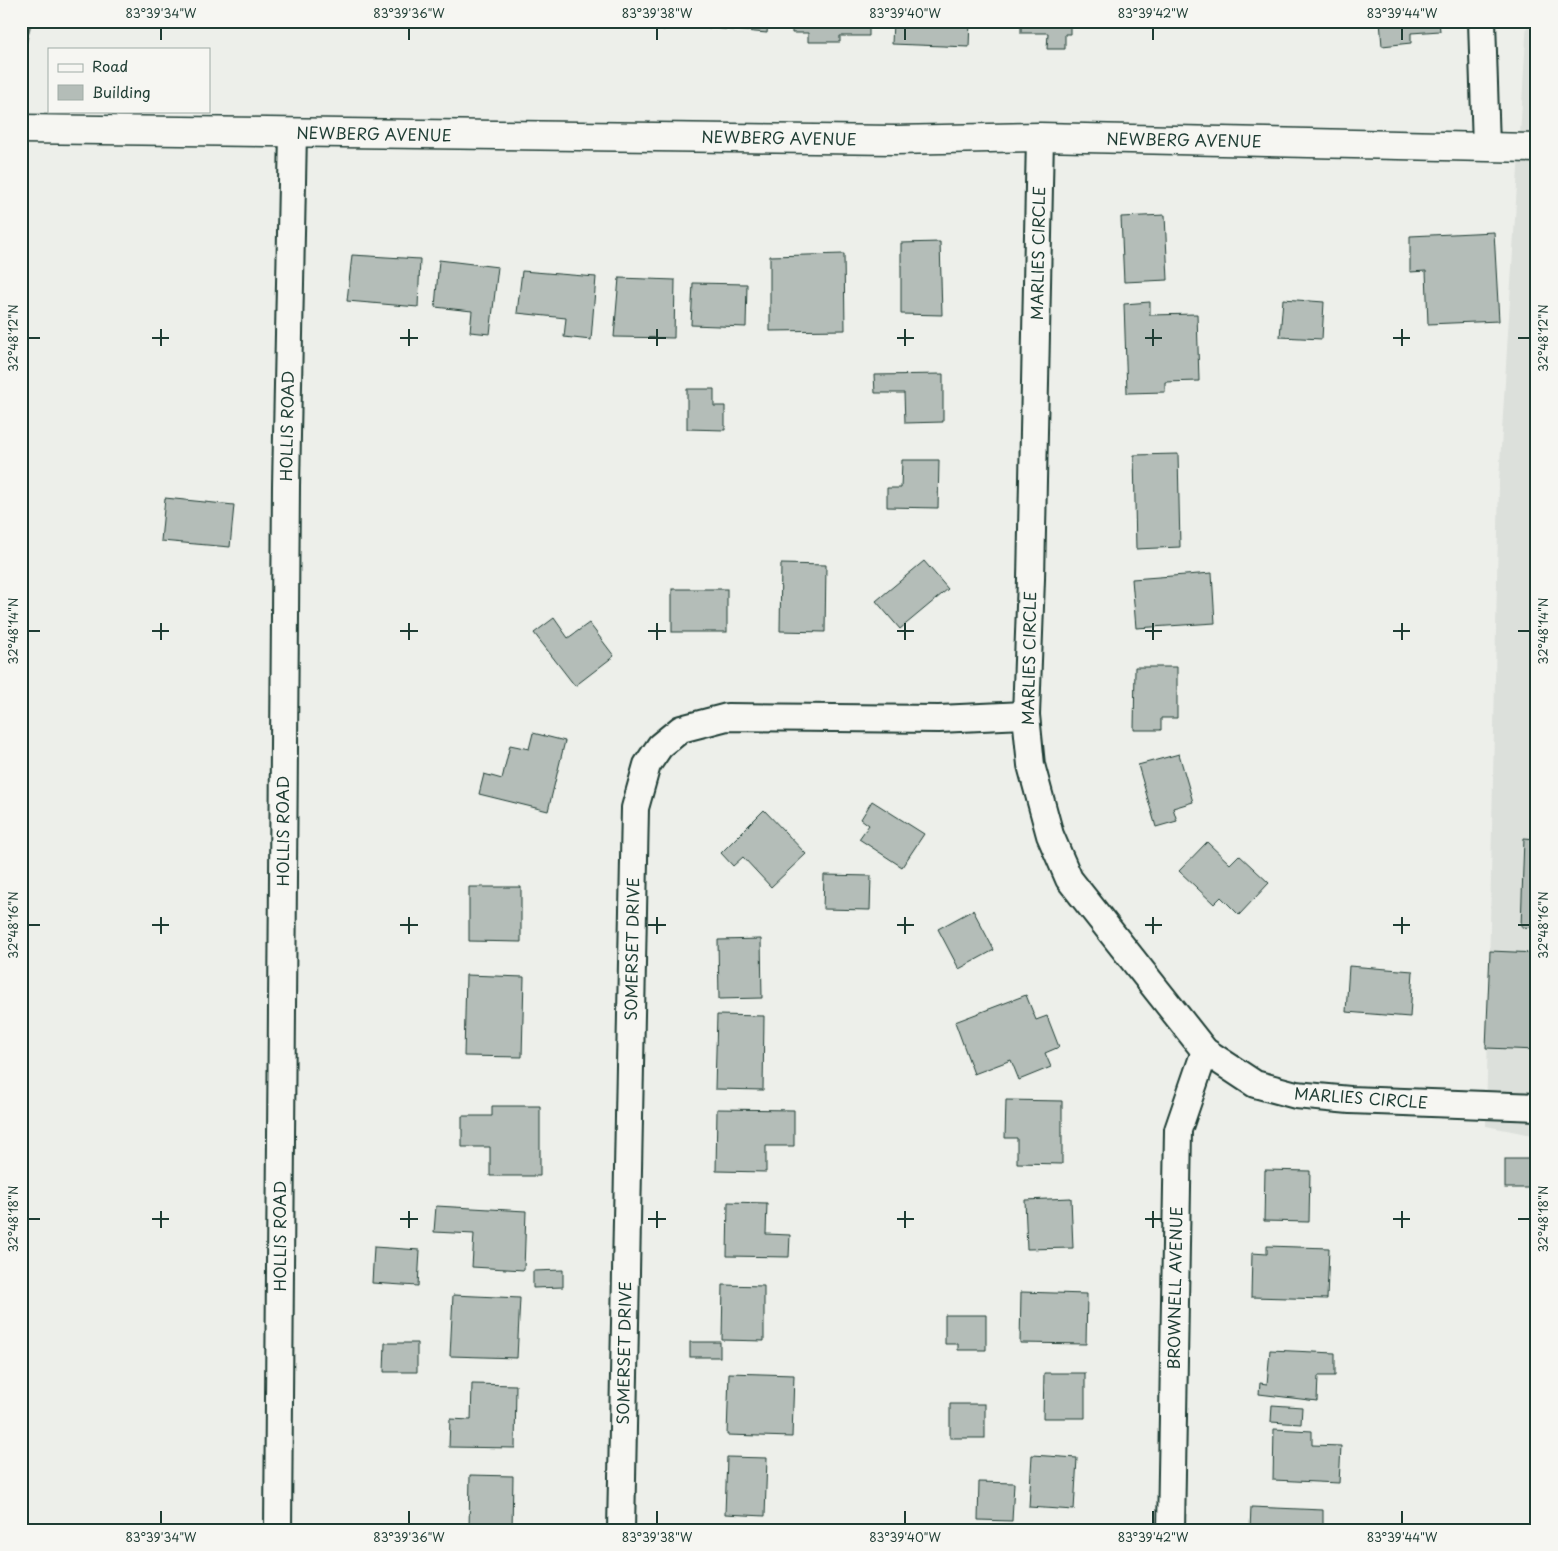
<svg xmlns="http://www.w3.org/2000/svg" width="1558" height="1551" font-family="'Playpen Sans',sans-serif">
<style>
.built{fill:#dce0db}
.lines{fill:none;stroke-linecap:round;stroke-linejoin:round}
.stream{stroke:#6c7e77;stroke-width:10}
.building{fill:#b4bdb8;stroke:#1f3d34}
.street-casing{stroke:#1f3d34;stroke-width:30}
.secondary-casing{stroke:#1f3d34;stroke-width:31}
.street{stroke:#f6f6f2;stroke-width:26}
.secondary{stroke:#f6f6f2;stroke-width:28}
.ticks{fill:none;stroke:#1f3d34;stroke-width:2}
.labels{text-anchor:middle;stroke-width:4;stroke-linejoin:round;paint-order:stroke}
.street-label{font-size:16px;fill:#1f3d34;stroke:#f6f6f2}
.neatline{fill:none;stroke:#1f3d34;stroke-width:2}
.ticks-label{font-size:12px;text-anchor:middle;fill:#1f3d34}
</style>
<rect width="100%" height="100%" fill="#edefea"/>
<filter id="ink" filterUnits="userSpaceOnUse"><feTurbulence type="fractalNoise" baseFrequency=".02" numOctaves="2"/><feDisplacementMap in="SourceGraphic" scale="10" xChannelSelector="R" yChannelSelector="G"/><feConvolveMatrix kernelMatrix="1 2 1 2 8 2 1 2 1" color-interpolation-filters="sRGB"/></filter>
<g filter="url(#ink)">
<!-- built -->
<path class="built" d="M1527,21H1537V1136L1486,1126L1499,480Z"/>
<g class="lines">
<!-- stream -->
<path class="stream" d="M21,47L27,21"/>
</g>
<!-- building -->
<g class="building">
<path d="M162,21H206V22L162,24Z"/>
<path d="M542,21H568V26L542,24Z"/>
<path d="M601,21H665L664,30L601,23Z"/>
<path d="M690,21H768L767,33L689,26Z"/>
<path d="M792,21H869V36H840V42H808V33H792Z"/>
<path d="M893,21H970L969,47L892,44Z"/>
<path d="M1021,21H1070V34H1065V49H1047L1048,33H1021Z"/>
<path d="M1380,21H1439L1440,31L1411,33V43L1382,46Z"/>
<path d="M1165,215L1168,280L1124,282L1121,217Z"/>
<path d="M1494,232L1499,321L1428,324L1426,271L1410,272V236Z"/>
<path d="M940,242L942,315L901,314V243Z"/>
<path d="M844,254L845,330L770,331V256Z"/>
<path d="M352,255L420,259L418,307L347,301Z"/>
<path d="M439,260L498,267L490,334L470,332L472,311L435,307Z"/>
<path d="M522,271L596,277L591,340L564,337L566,318L517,313Z"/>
<path d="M619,278L675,280L674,338L614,337Z"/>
<path d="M693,283L747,284L746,327L691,325Z"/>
<path d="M1283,299L1324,302L1322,339L1280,337Z"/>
<path d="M1150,302V315L1197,314L1199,381L1165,382V392L1127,393L1124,304Z"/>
<path d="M943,374V422L905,423L904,393H875L874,375Z"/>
<path d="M687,389H714V406H725V430L687,429Z"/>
<path d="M1178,454L1180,547L1136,549L1134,455Z"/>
<path d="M902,460H939L938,508L887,507V488H901Z"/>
<path d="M165,498L234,505L230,547L161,541Z"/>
<path d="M924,561L948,589L900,629L876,601Z"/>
<path d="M781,564L826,565L825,632L780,631Z"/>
<path d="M1212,573L1215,623L1136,628L1132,579Z"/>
<rect x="672" y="589" width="55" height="43"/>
<path d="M554,618L568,638L589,623L614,656L575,686L534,633Z"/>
<path d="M1135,667H1177V718H1161V730H1134Z"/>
<path d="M533,733L565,741L548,811L479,794L484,774L502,779L510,745L529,749Z"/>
<path d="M1179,754L1193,802L1173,808L1177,821L1156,827L1138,765Z"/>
<path d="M872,801L924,834L902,867L859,839L869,825L861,819Z"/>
<path d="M764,810L806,854L771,887L743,857L733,866L721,853Z"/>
<path d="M1524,838L1537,839V928L1521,927Z"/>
<path d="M1207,842L1230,864L1239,855L1269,883L1239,915L1221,897L1214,904L1179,871Z"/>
<path d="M824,875L871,876L870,910L823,909Z"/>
<path d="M469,887H521V942L469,941Z"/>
<path d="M973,910L994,950L959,969L938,929Z"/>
<path d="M761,939L762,998L719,999L718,940Z"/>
<path d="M1490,951L1537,953V1050L1486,1048Z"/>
<path d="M1349,966L1413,971L1410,1017L1346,1012Z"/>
<path d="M466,975L524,977L522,1057L464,1056Z"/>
<path d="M1026,995L1036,1020L1047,1016L1059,1047L1045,1053L1051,1067L1019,1080L1011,1060L974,1074L955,1022Z"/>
<path d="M717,1015L764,1016L763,1090L715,1089Z"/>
<path d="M1006,1100L1062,1101V1164L1017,1163V1138H1005Z"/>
<path d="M492,1106H540V1176H490V1147H462V1116H492Z"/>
<path d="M717,1109L794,1110V1146H766V1172L716,1171Z"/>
<rect x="1505" y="1159" width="27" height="29"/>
<path d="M1265,1170L1310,1171L1309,1222L1264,1221Z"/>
<path d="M1071,1198L1073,1248L1027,1249L1025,1200Z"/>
<path d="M728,1202L767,1203L766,1234L790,1235L789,1257L727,1256Z"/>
<path d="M436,1206L526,1211L524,1270L472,1267L474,1234L434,1232Z"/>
<path d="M1267,1246L1329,1248L1327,1299L1251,1297L1252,1253L1267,1254Z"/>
<path d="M374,1247L420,1250L418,1286L372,1283Z"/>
<path d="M563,1270V1287L533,1288V1271Z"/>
<path d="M723,1285L764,1286V1341L722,1340Z"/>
<path d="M1021,1292L1087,1294L1086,1344L1020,1343Z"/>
<path d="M453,1295L520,1298L517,1358L450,1356Z"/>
<path d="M945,1315H986V1350H958V1344H945Z"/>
<rect x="690" y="1342" width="30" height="15"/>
<path d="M385,1343H417V1372H384Z"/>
<path d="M1270,1350L1335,1353V1376H1318L1317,1401L1259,1394L1260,1383L1267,1384Z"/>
<path d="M729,1373L794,1375L792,1437L727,1435Z"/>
<path d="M1044,1373H1085V1418H1043Z"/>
<path d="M472,1384L516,1385L515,1448L449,1447L450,1419L471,1420Z"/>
<rect x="950" y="1404" width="35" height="34"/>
<path d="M1272,1405L1302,1407L1301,1424L1271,1422Z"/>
<path d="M1274,1429L1312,1431V1445L1341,1446L1339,1483L1273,1480Z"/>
<path d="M1032,1455L1077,1458L1074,1510L1029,1507Z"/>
<path d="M727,1457L767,1458L765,1516L725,1514Z"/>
<path d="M470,1475L513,1476L512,1530H469Z"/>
<path d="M979,1482L1014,1483L1012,1521L978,1520Z"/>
<path d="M1251,1507L1323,1510V1530H1250Z"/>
</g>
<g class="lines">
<defs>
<g id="street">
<path d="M1482,21L1486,147"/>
<path d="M1040,137L1031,579L1026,715L1031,765L1050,835L1069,879L1205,1051L1255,1084L1296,1095L1350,1100L1537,1107"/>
<path d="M278,1530L286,486L293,132"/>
<path d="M621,1530L635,808L647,765L660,746L681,729L727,717L939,719L1026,715"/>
<path d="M1171,1530L1178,1130L1205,1051"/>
</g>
<path id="secondary" d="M21,129L895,140L1040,137L1537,148"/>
</defs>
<!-- street casing -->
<use href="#street" class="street-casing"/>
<!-- secondary casing -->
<use href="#secondary" class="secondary-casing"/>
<!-- street -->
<use href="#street" class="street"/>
<!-- secondary -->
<use href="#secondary" class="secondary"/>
</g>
</g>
<!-- ticks -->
<path class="ticks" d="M161,28V40M409,28V40M657,28V40M905,28V40M1153,28V40M1402,28V40M161,329V346M409,329V346M657,329V346M905,329V346M1153,329V346M1402,329V346M28,338H40M152,338H169M400,338H418M648,338H666M897,338H914M1145,338H1162M1393,338H1410M1518,338H1530M161,623V640M409,623V640M657,623V640M905,623V640M1153,623V640M1402,623V640M28,631H40M152,631H169M400,631H418M648,631H666M897,631H914M1145,631H1162M1393,631H1410M1518,631H1530M161,917V934M409,917V934M657,917V934M905,917V934M1153,917V934M1402,917V934M28,925H40M152,925H169M400,925H418M648,925H666M897,925H914M1145,925H1162M1393,925H1410M1518,925H1530M161,1211V1228M409,1211V1228M657,1211V1228M905,1211V1228M1153,1211V1228M1402,1211V1228M28,1219H40M152,1219H169M400,1219H418M648,1219H666M897,1219H914M1145,1219H1162M1393,1219H1410M1518,1219H1530M161,1511V1524M409,1511V1524M657,1511V1524M905,1511V1524M1153,1511V1524M1402,1511V1524"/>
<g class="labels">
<!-- street labels -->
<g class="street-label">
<text transform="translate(374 134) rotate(1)" y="6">NEWBERG AVENUE</text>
<text transform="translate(779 138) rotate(1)" y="6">NEWBERG AVENUE</text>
<text transform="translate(1184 140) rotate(1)" y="6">NEWBERG AVENUE</text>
<text transform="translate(1038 253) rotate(-89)" y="6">MARLIES CIRCLE</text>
<text transform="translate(287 426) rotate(-89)" y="6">HOLLIS ROAD</text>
<text transform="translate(1029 658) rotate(-89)" y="6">MARLIES CIRCLE</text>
<text transform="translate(283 831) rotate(-90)" y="6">HOLLIS ROAD</text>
<text transform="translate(632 949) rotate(-89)" y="6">SOMERSET DRIVE</text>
<text transform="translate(1361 1098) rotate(4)" y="6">MARLIES CIRCLE</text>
<text transform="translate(280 1236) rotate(-90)" y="6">HOLLIS ROAD</text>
<text transform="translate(1175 1288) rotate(-89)" y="6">BROWNELL AVENUE</text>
<text transform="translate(624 1353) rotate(-89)" y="6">SOMERSET DRIVE</text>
</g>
</g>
<!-- margin -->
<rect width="1558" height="1551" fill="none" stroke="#f6f6f2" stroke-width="55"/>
<!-- legend -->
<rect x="48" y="48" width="162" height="65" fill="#f6f6f2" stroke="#a0aca6"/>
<rect x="58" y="64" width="25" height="8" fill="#f6f6f2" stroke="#a0aca6"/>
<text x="92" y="72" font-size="15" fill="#1f3d34">Road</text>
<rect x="58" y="85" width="25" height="15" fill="#b4bdb8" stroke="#a0aca6"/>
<text x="92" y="98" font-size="15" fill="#1f3d34">Building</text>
<rect x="28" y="28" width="1502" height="1496" class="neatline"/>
<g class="ticks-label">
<text x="161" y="18">83°39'34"W</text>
<text x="409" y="18">83°39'36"W</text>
<text x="657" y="18">83°39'38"W</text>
<text x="905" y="18">83°39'40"W</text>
<text x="1153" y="18">83°39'42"W</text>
<text x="1402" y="18">83°39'44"W</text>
<text transform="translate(1544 338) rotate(-90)" y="4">32°48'12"N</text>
<text transform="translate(14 338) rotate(-90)" y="4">32°48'12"N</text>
<text transform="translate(1544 631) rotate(-90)" y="4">32°48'14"N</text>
<text transform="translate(14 631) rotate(-90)" y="4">32°48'14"N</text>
<text transform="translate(1544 925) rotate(-90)" y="4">32°48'16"N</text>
<text transform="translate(14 925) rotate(-90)" y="4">32°48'16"N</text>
<text transform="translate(1544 1219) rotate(-90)" y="4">32°48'18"N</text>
<text transform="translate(14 1219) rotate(-90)" y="4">32°48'18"N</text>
<text x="161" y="1542">83°39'34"W</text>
<text x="409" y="1542">83°39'36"W</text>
<text x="657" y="1542">83°39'38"W</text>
<text x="905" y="1542">83°39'40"W</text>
<text x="1153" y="1542">83°39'42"W</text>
<text x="1402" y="1542">83°39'44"W</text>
</g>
</svg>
